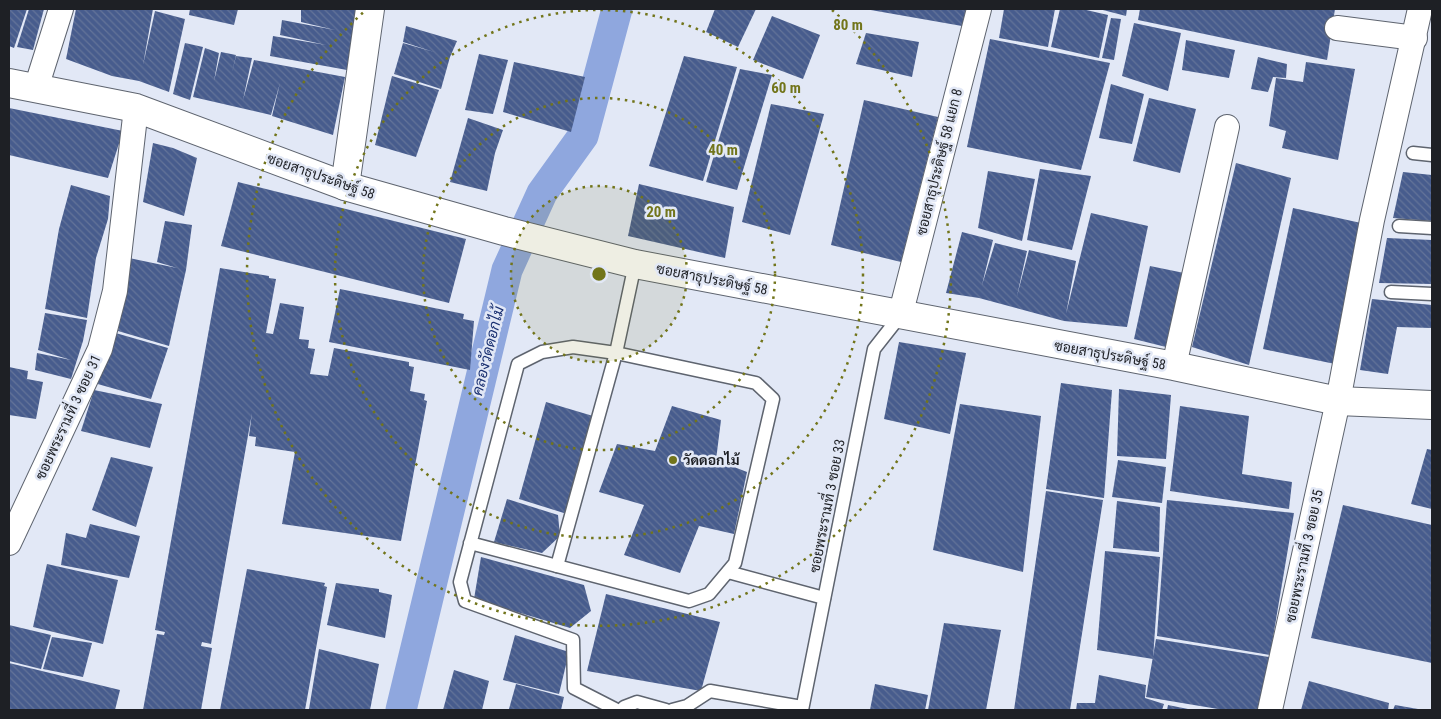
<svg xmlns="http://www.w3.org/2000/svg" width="1441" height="719" font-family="'Roboto Condensed',Sarabun,sans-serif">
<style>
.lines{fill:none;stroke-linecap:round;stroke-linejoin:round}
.canal{stroke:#8fa7de;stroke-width:31}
.building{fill:url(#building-back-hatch)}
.service-casing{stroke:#5e646f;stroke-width:15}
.minor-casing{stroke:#5e646f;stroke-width:26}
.tertiary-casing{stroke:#5e646f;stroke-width:30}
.service{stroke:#fff;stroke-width:12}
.minor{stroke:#fff;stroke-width:24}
.tertiary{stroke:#fff;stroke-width:28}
.ring{fill:none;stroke:#72751b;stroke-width:2.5;stroke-dasharray:2.5 5}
.poi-dot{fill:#72751b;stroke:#e2e8f6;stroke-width:2}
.labels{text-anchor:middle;stroke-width:5;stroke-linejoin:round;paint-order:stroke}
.street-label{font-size:14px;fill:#1e2025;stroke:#e2e8f6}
.poi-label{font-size:14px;font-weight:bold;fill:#1e2025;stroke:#e2e8f6;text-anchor:start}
.water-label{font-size:15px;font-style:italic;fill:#1b3172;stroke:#e2e8f6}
.centre{fill:#72751b;stroke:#e2e8f6;stroke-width:2.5}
.ring-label{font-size:15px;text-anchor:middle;font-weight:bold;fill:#72751b;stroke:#e2e8f6;stroke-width:5;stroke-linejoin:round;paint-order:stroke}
</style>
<defs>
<pattern id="building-back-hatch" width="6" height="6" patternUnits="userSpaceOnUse" patternTransform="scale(1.25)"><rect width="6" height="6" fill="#475c8d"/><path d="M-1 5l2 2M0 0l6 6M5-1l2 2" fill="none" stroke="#647499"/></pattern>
</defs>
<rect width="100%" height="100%" fill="#e2e8f6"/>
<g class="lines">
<!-- canal -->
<path class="canal" d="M401,710L507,270L542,193L583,136L617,9"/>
</g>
<!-- building -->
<g class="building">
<path d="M9,9H27L14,48L9,46Z"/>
<path d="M29,9H44L33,50L17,47Z"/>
<path d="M76,9H153L143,65L155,11L185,19L169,92L139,81L112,76L66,59Z"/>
<path d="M190,9H238L234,25L189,15Z"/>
<path d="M301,9H357L347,70L270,56L273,36L326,45L280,35L282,20L335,30L301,22Z"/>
<path d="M715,9H756L738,47L706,32Z"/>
<path d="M865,9H966L962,26Z"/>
<path d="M1004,9H1055L1048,47L999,38Z"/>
<path d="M1060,9H1082L1108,15L1099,58L1051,47Z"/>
<path d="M1099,9H1127L1126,16Z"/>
<path d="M1140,9H1335L1327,60L1138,20Z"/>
<path d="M772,16L820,35L803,79L753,60Z"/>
<path d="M1111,18L1121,19L1114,60L1102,58Z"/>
<path d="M1134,23L1181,33L1168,91L1122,76Z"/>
<path d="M406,26L457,41L450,57L441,89L394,74L403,43L434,52L403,42Z"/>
<path d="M866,33L919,42L912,77L856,64Z"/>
<path d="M990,39L1110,63L1081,170L967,147Z"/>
<path d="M1186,40L1235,50L1229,78L1182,70Z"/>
<path d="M185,43L203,47L190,100L173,94Z"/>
<path d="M205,48L219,53L214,81L221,52L236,55L232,73L236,56L252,58L243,100L254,60L345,77L333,135L272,116L280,83L271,115L193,97Z"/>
<path d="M479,54L508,60L493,114L465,110Z"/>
<path d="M684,56L737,67L703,181L649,166Z"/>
<path d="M1258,57L1287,64L1286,78L1273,77L1268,92L1251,89Z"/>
<path d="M514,62L585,77L571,132L503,112Z"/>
<path d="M1306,62L1355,69L1338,160L1282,148L1286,131L1269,126L1276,78L1303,82Z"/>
<path d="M740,69L772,75L737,190L706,182Z"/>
<path d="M392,76L439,90L416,157L375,145Z"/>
<path d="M1111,84L1144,94L1132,144L1099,138Z"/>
<path d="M1149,98L1196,109L1180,173L1133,161Z"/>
<path d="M864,100L938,117L901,262L831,245Z"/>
<path d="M771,104L824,114L790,235L742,222Z"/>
<path d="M9,108L123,131L108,178L9,155Z"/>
<path d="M468,118L503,130L495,153L487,191L450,182Z"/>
<path d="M153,143L173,148L197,158L184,216L143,202Z"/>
<path d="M1236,163L1291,178L1249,365L1192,347Z"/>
<path d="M1040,169L1091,176L1072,250L1027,240Z"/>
<path d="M988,171L1035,179L1022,241L978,228Z"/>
<path d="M1403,172L1432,175V221L1393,218Z"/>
<path d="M238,182L466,239L449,303L221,246Z"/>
<path d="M639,184L734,207L725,258L628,236Z"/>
<path d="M71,185L110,196L108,219L96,258L87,318L45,309L59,229Z"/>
<path d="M1293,208L1361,223L1335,364L1263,349Z"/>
<path d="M1091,213L1148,226L1127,327L1064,321L979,298L946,293L962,232L993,240L982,285L995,243L1027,251L1017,296L1029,250L1076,261L1066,314Z"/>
<path d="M165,221L192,225L186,270L169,346L118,331L129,258L177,268L157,262Z"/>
<path d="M1387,238L1432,240V284L1379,283Z"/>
<path d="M1150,266L1189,274L1174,349L1134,339Z"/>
<path d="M220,268L269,276V278L276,279L266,333L273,334L280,303L304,307L299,339L309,340L308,348L315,349L310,374L328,376L334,348L409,362V366L414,367L410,391L425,394L424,400L427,401L401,541L282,524L295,452L255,446L256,437L249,436L252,413L211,644L202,642L201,646L212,648L201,710H143L157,634L164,635L165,632L155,630Z"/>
<path d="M340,289L464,314L463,319L474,321L470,370L329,342Z"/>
<path d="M1372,299L1432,305L1431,328L1397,327L1388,374L1360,370Z"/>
<path d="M45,313L87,320L83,341L71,379L35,370L37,353L71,360L38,350Z"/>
<path d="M112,332L168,348L151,399L94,383Z"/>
<path d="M899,342L966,353L950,434L884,419Z"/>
<path d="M9,367L28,371L27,379L43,382L36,419L9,415Z"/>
<path d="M1061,383L1112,390L1104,498L1046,489Z"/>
<path d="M1119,389L1171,395L1166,459L1117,456Z"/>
<path d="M94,390L162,404L150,448L81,431Z"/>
<path d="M546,402L593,416L567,514L519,499Z"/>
<path d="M960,404L1041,416L1023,572L933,550Z"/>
<path d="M672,406L721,420L716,460L747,472L734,534L699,526L680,573L624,555L644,505L599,492L617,444L655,451Z"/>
<path d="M1180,406L1249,416L1242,474L1292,482L1289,509L1170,491Z"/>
<path d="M1427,449L1432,450V509L1411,504Z"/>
<path d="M111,457L153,467L136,527L92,510Z"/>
<path d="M1118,460L1166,467L1162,503L1112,497Z"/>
<path d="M1046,491L1103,500L1070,710H1014Z"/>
<path d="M507,499L558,515L560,536L542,553L494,542Z"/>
<path d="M1167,500L1294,513L1270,655L1157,636Z"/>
<path d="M1117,501L1160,507L1159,552L1113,548Z"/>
<path d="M1343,505L1432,525V663L1311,638Z"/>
<path d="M90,524L140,536L129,578L61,565L66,533L86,538Z"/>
<path d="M1105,551L1160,557L1153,659L1097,650Z"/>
<path d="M481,557L584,585L591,611L570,628L474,599Z"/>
<path d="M47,564L118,580L103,644L33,627Z"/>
<path d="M247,569L325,583L324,586L327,587L305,710H220Z"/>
<path d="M336,583L379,589V592L392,595L385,638L327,625Z"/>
<path d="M606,594L720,622L701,691L587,671Z"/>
<path d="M944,623L1001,630L986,710H928Z"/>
<path d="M9,625L51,635L41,669L9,661Z"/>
<path d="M515,635L569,652L559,694L503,680Z"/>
<path d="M52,637L92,643L83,677L43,669Z"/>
<path d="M1156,639L1275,658L1263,710H1224L1146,697Z"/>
<path d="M319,649L379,664L370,710L309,709Z"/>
<path d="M9,663L120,690L115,710H9Z"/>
<path d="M454,670L489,681L482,710H443Z"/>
<path d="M1099,675L1146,685L1145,698L1164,704L1162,710H1076L1077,703H1095Z"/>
<path d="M1309,681L1389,703L1388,710H1301Z"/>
<path d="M516,684L564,697L561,710L509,709Z"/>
<path d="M875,684L928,695L925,710H870Z"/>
<path d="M1168,705L1188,709V710H1167Z"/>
<path d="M1395,705L1418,709V710H1393Z"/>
</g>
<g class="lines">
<defs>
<g id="service">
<path d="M1413,153L1432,155"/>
<path d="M1399,226L1432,228"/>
<path d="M1391,292L1432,294"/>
<path d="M470,543L689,601L709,594L735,563L773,399L756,383L616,353L573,347L542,352L518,364L460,582L465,601L573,640L574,688L617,710"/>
<path d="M557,566L616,353L635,264"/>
<path d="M728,572L824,598"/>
<path d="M622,710L624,707L637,702L666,710"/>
<path d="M672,710L687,706L710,691L802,707"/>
<path d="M802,710L874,349L900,316"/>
</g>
<g id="minor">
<path d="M1337,28L1415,38"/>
<path d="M36,88L61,9"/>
<path d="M900,316L979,9"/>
<path d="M1174,366L1227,127"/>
<path d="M9,543L100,349L115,291L136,108"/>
<path d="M1270,710L1338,401L1372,220L1420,9"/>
</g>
<g id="tertiary">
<path d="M9,83L136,108L345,186L504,231L635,264L1174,366L1338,401L1432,405"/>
<path d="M345,186L370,9"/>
</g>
</defs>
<!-- service casing -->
<use href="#service" class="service-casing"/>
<!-- minor casing -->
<use href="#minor" class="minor-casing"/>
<!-- tertiary casing -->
<use href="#tertiary" class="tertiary-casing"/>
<!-- service -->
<use href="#service" class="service"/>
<!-- minor -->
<use href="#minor" class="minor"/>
<!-- tertiary -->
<use href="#tertiary" class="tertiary"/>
</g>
<!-- distance rings -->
<circle cx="599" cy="274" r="88" fill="#72751b" fill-opacity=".12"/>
<g class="ring">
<circle cx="599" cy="274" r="88"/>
<circle cx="599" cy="274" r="176"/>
<circle cx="599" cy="274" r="264"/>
<path d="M832 10A352 352 0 1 1 366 10"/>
</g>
<!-- markers -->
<circle class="poi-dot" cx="673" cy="460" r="5"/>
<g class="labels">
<!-- street labels -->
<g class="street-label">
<text transform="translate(939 162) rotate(-76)" y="5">ซอยสาธุประดิษฐ์ 58 แยก 8</text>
<text transform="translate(321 176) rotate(19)" y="5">ซอยสาธุประดิษฐ์ 58</text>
<text transform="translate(712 279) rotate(11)" y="5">ซอยสาธุประดิษฐ์ 58</text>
<text transform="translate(1110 355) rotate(10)" y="5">ซอยสาธุประดิษฐ์ 58</text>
<text transform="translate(68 417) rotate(-65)" y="5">ซอยพระรามที่ 3 ซอย 31</text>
<text transform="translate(827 506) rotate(-79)" y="5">ซอยพระรามที่ 3 ซอย 33</text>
<text transform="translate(1304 556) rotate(-78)" y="5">ซอยพระรามที่ 3 ซอย 35</text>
</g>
<!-- poi labels -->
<g class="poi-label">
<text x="683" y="465">วัดดอกไม้</text>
</g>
<!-- water labels -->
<g class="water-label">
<text transform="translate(488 351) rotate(-76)" y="5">คลองวัดดอกไม้</text>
</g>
</g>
<circle cx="599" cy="274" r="8" class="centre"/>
<g class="ring-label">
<text x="848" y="30">80 m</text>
<text x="786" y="93">60 m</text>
<text x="723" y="155">40 m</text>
<text x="661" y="217">20 m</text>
</g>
<!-- border -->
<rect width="1441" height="719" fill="none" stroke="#1e2025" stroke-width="20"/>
</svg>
